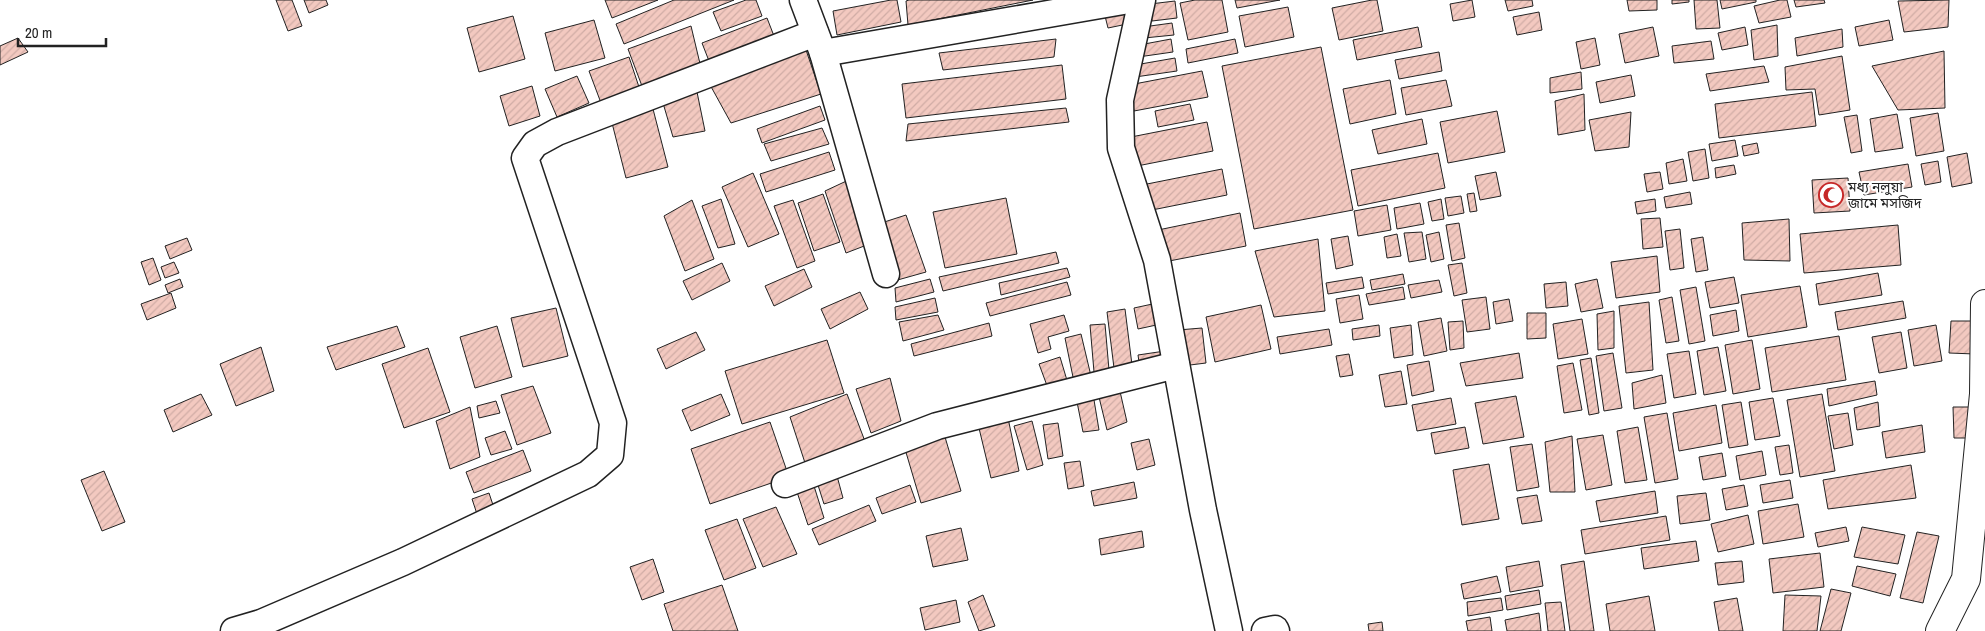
<svg xmlns="http://www.w3.org/2000/svg" width="1985" height="631" font-family="'Archivo Narrow','Noto Sans Bengali',sans-serif">
<style>
.building{fill:url(#building-hatch);stroke:#222}
.lines{fill:none;stroke-linecap:round;stroke-linejoin:round}
.street-casing{stroke:#222;stroke-width:29}
.secondary-casing{stroke:#222;stroke-width:30}
.street{stroke:#fff;stroke-width:26}
.secondary{stroke:#fff;stroke-width:28}
.labels{text-anchor:middle;stroke-width:4;stroke-linejoin:round;paint-order:stroke}
.poi-label{font-size:14px;fill:#222;stroke:#fff;text-anchor:start}
</style>
<defs>
<pattern id="building-hatch" width="6" height="6" patternUnits="userSpaceOnUse" patternTransform="scale(1.25)"><rect width="6" height="6" fill="#f3c9c0"/><path d="M-1 1l2-2M0 6l6-6M5 7l2-2" fill="none" stroke="#d0aca5"/></pattern>
</defs>
<rect width="100%" height="100%" fill="#fff"/>
<!-- building -->
<g class="building">
<path d="M276,0H292L302,26L288,31Z"/>
<path d="M304,0H326L328,5L309,13Z"/>
<path d="M605,0H658L612,18Z"/>
<path d="M674,0H734L624,44L616,24Z"/>
<path d="M746,0H756L762,16L721,31L713,12Z"/>
<path d="M891,0H897L901,22L837,35L833,11Z"/>
<path d="M909,0H1033L908,25L906,1Z"/>
<path d="M1195,0H1222L1228,32L1188,40L1180,3Z"/>
<path d="M1235,0H1280L1237,8Z"/>
<path d="M1372,0H1377L1383,31L1339,40L1332,8Z"/>
<path d="M1472,0L1475,17L1453,21L1450,4Z"/>
<path d="M1505,0H1532L1533,6L1508,11Z"/>
<path d="M1627,0H1657V10L1629,11Z"/>
<path d="M1672,0H1689V2L1672,4Z"/>
<path d="M1694,0H1717L1720,28L1696,29Z"/>
<path d="M1720,0H1756V2L1722,9Z"/>
<path d="M1780,0H1787L1791,17L1759,23L1754,6Z"/>
<path d="M1794,0H1824L1825,3L1796,7Z"/>
<path d="M1949,0L1948,27L1904,32L1898,1Z"/>
<path d="M1175,1L1177,18L1152,21L1150,4Z"/>
<path d="M1129,7L1132,23L1108,28L1104,12Z"/>
<path d="M1288,7L1294,37L1245,47L1239,16Z"/>
<path d="M1539,12L1542,30L1517,35L1513,17Z"/>
<path d="M513,16L525,59L479,72L467,28Z"/>
<path d="M767,18L774,36L709,61L702,43Z"/>
<path d="M594,20L605,58L555,71L545,33Z"/>
<path d="M1889,20L1893,40L1859,46L1855,27Z"/>
<path d="M1172,23L1174,35L1144,38L1143,27Z"/>
<path d="M1777,25L1778,56L1754,60L1751,30Z"/>
<path d="M691,26L702,72L645,94L628,49Z"/>
<path d="M1418,27L1422,47L1357,60L1353,40Z"/>
<path d="M1653,27L1659,56L1625,63L1619,34Z"/>
<path d="M1745,27L1748,45L1722,50L1718,33Z"/>
<path d="M1842,29L1843,47L1797,56L1795,38Z"/>
<path d="M18,38L28,52L0,65V46Z"/>
<path d="M1595,38L1600,65L1581,69L1576,42Z"/>
<path d="M1056,39L1054,57L943,70L939,53Z"/>
<path d="M1171,39L1173,52L1138,57L1139,45Z"/>
<path d="M1235,39L1238,53L1188,63L1186,49Z"/>
<path d="M1711,41L1714,59L1674,63L1672,46Z"/>
<path d="M805,47L821,94L731,123L709,83Z"/>
<path d="M1321,47L1353,210L1254,229L1222,66Z"/>
<path d="M1944,51L1945,108L1898,110L1872,66Z"/>
<path d="M1439,52L1442,71L1399,79L1395,60Z"/>
<path d="M1842,56L1850,110L1819,115L1815,89L1786,90L1785,67Z"/>
<path d="M629,57L639,87L601,103L589,71Z"/>
<path d="M1175,58L1177,71L1135,77V65Z"/>
<path d="M1062,65L1066,99L906,118L902,84Z"/>
<path d="M1764,66L1769,82L1710,91L1706,74Z"/>
<path d="M1202,71L1208,97L1134,111L1129,85Z"/>
<path d="M1581,72L1582,89L1550,93V78Z"/>
<path d="M1631,75L1635,96L1600,103L1596,82Z"/>
<path d="M577,76L589,103L557,117L545,89Z"/>
<path d="M1390,80L1396,114L1350,124L1343,89Z"/>
<path d="M1446,80L1452,106L1406,115L1401,88Z"/>
<path d="M532,86L540,116L509,126L500,96Z"/>
<path d="M697,92L705,131L673,137L663,103Z"/>
<path d="M1812,92L1816,126L1719,138L1715,104Z"/>
<path d="M1584,94L1585,130L1558,135L1555,101Z"/>
<path d="M1190,104L1194,120L1158,127L1155,111Z"/>
<path d="M820,106L825,120L762,143L757,129Z"/>
<path d="M1066,108L1069,122L906,141L908,124Z"/>
<path d="M653,109L668,167L626,178L611,119Z"/>
<path d="M1497,111L1505,152L1448,163L1440,122Z"/>
<path d="M1631,112L1629,147L1595,151L1589,120Z"/>
<path d="M1938,113L1944,151L1916,156L1910,118Z"/>
<path d="M1897,114L1903,148L1875,152L1870,119Z"/>
<path d="M1857,115L1862,151L1851,153L1844,117Z"/>
<path d="M1422,119L1427,144L1378,154L1372,130Z"/>
<path d="M1207,122L1213,151L1137,166L1131,137Z"/>
<path d="M822,128L829,144L771,161L764,144Z"/>
<path d="M1735,140L1738,156L1712,161L1709,144Z"/>
<path d="M1757,143L1759,153L1744,156L1742,146Z"/>
<path d="M1705,149L1709,178L1693,181L1688,152Z"/>
<path d="M829,152L835,170L766,192L760,174Z"/>
<path d="M1438,153L1445,188L1358,206L1351,170Z"/>
<path d="M1967,153L1972,183L1952,187L1947,157Z"/>
<path d="M1683,159L1687,181L1669,184L1666,163Z"/>
<path d="M1938,161L1941,182L1925,185L1921,164Z"/>
<path d="M1908,164L1912,187L1864,195L1859,172Z"/>
<path d="M1734,165L1736,174L1716,178L1715,168Z"/>
<path d="M1222,169L1227,195L1152,210L1147,184Z"/>
<path d="M1496,172L1501,196L1480,200L1475,176Z"/>
<path d="M1660,172L1663,189L1647,192L1644,174Z"/>
<path d="M753,173L779,234L748,247L722,187Z"/>
<path d="M855,177L872,243L846,253L825,191Z"/>
<path d="M1848,178L1850,211L1814,213L1812,180Z"/>
<path d="M1690,192L1692,204L1666,208L1664,197Z"/>
<path d="M1474,193L1477,211L1470,212L1467,194Z"/>
<path d="M823,194L840,242L814,251L798,203Z"/>
<path d="M1461,196L1464,213L1448,216L1445,198Z"/>
<path d="M1006,198L1017,254L945,268L933,212Z"/>
<path d="M721,199L735,244L718,248L702,206Z"/>
<path d="M1441,199L1444,219L1432,221L1428,202Z"/>
<path d="M1655,199L1656,211L1637,214L1635,202Z"/>
<path d="M692,200L714,259L685,271L664,216Z"/>
<path d="M793,200L815,261L797,268L774,206Z"/>
<path d="M1420,203L1424,224L1397,229L1394,208Z"/>
<path d="M1387,205L1391,230L1358,236L1354,211Z"/>
<path d="M1240,213L1246,246L1164,262L1158,230Z"/>
<path d="M906,215L926,272L894,281L875,225Z"/>
<path d="M1660,218L1663,247L1643,249L1641,219Z"/>
<path d="M1789,219L1790,261L1744,260L1742,223Z"/>
<path d="M1459,223L1465,258L1452,261L1446,225Z"/>
<path d="M1898,225L1901,265L1804,273L1800,234Z"/>
<path d="M1680,229L1684,268L1670,270L1665,231Z"/>
<path d="M1422,232L1426,259L1409,262L1404,233Z"/>
<path d="M1439,232L1444,259L1431,262L1426,235Z"/>
<path d="M1397,234L1401,256L1387,258L1384,237Z"/>
<path d="M1348,236L1353,265L1336,269L1331,239Z"/>
<path d="M1703,237L1708,270L1696,272L1691,239Z"/>
<path d="M187,238L192,250L170,259L165,246Z"/>
<path d="M1318,239L1325,311L1274,317L1255,251Z"/>
<path d="M1056,252L1059,263L943,291L939,277Z"/>
<path d="M1657,256L1660,292L1616,298L1611,262Z"/>
<path d="M153,258L161,280L149,285L141,262Z"/>
<path d="M174,262L179,273L165,278L161,267Z"/>
<path d="M722,263L730,281L692,300L683,281Z"/>
<path d="M1462,263L1467,293L1454,296L1448,265Z"/>
<path d="M1067,268L1070,277L1001,295L999,283Z"/>
<path d="M804,269L812,287L774,306L765,286Z"/>
<path d="M1878,273L1882,295L1819,305L1816,284Z"/>
<path d="M1403,274L1405,284L1372,290L1370,280Z"/>
<path d="M1362,277L1364,288L1328,294L1326,283Z"/>
<path d="M1734,277L1739,303L1710,308L1705,282Z"/>
<path d="M180,279L183,287L168,293L165,285Z"/>
<path d="M930,279L934,292L896,302L895,288Z"/>
<path d="M1597,279L1603,308L1581,312L1575,284Z"/>
<path d="M1439,280L1442,292L1411,298L1408,285Z"/>
<path d="M1067,282L1071,295L990,316L986,303Z"/>
<path d="M1566,282L1568,306L1546,308L1544,284Z"/>
<path d="M1800,286L1807,327L1748,337L1741,295Z"/>
<path d="M1403,287L1405,299L1369,305L1366,294Z"/>
<path d="M1696,287L1705,341L1689,344L1680,290Z"/>
<path d="M860,292L868,309L830,329L821,309Z"/>
<path d="M171,293L176,308L147,320L141,304Z"/>
<path d="M1359,295L1363,319L1340,323L1336,299Z"/>
<path d="M1486,297L1490,329L1467,332L1462,300Z"/>
<path d="M1672,297L1679,341L1666,343L1659,300Z"/>
<path d="M935,298L938,312L896,320L895,307Z"/>
<path d="M1509,299L1513,321L1496,324L1493,302Z"/>
<path d="M1903,301L1906,318L1838,330L1835,312Z"/>
<path d="M1649,302L1653,370L1626,373L1619,306Z"/>
<path d="M1157,303L1161,324L1138,329L1134,308Z"/>
<path d="M1261,305L1271,349L1215,362L1206,317Z"/>
<path d="M556,308L568,356L523,367L511,318Z"/>
<path d="M1125,309L1132,365L1114,368L1107,312Z"/>
<path d="M1736,310L1739,331L1713,336L1710,315Z"/>
<path d="M1614,311V348L1598,350L1597,314Z"/>
<path d="M1527,313H1546V338L1527,339Z"/>
<path d="M938,315L944,330L903,341L899,322Z"/>
<path d="M1064,315L1069,331L1048,337L1051,349L1038,353L1030,324Z"/>
<path d="M1441,318L1447,351L1424,356L1418,322Z"/>
<path d="M1582,319L1588,354L1558,359L1553,324Z"/>
<path d="M1463,321L1464,348L1450,350L1448,322Z"/>
<path d="M1951,321H1978L1975,354L1949,353Z"/>
<path d="M989,323L992,336L914,356L911,344Z"/>
<path d="M1105,324L1109,370L1094,372L1090,325Z"/>
<path d="M1379,325L1380,336L1353,340L1352,329Z"/>
<path d="M1411,325L1413,355L1394,358L1390,328Z"/>
<path d="M1936,325L1942,361L1914,366L1908,330Z"/>
<path d="M397,326L405,347L336,370L327,347Z"/>
<path d="M497,326L512,377L475,388L460,337Z"/>
<path d="M1202,328L1206,363L1182,366L1178,330Z"/>
<path d="M1329,329L1332,345L1280,354L1277,337Z"/>
<path d="M696,332L705,350L666,369L657,349Z"/>
<path d="M1901,332L1907,368L1879,373L1872,337Z"/>
<path d="M1081,334L1091,376L1074,382L1065,338Z"/>
<path d="M1839,336L1846,380L1772,392L1765,348Z"/>
<path d="M827,340L844,393L742,424L725,371Z"/>
<path d="M1752,340L1760,389L1733,394L1725,345Z"/>
<path d="M261,347L274,391L236,406L220,364Z"/>
<path d="M1718,347L1726,391L1704,395L1697,351Z"/>
<path d="M428,348L450,412L404,428L382,364Z"/>
<path d="M1165,351L1168,363L1140,369L1138,355Z"/>
<path d="M1689,351L1696,394L1674,398L1667,354Z"/>
<path d="M1519,353L1523,378L1466,386L1460,363Z"/>
<path d="M1613,353L1622,408L1604,411L1596,356Z"/>
<path d="M1349,354L1353,375L1340,377L1336,356Z"/>
<path d="M1060,357L1069,387L1049,391L1039,364Z"/>
<path d="M1591,358L1599,413L1589,415L1580,360Z"/>
<path d="M1429,361L1434,391L1412,396L1407,365Z"/>
<path d="M1573,363L1582,410L1564,413L1557,366Z"/>
<path d="M1401,371L1407,404L1385,407L1379,375Z"/>
<path d="M1662,375L1666,403L1634,409L1632,383Z"/>
<path d="M890,378L901,421L871,433L856,389Z"/>
<path d="M1875,381L1877,395L1829,406L1827,389Z"/>
<path d="M533,386L551,433L517,445L501,395Z"/>
<path d="M1119,387L1127,422L1107,430L1098,393Z"/>
<path d="M201,394L212,415L173,432L164,410Z"/>
<path d="M721,394L730,415L691,431L682,410Z"/>
<path d="M847,394L866,444L807,469L790,417Z"/>
<path d="M1093,394L1099,430L1083,432L1076,397Z"/>
<path d="M1822,394L1835,471L1800,477L1787,400Z"/>
<path d="M1516,396L1524,437L1483,444L1475,403Z"/>
<path d="M1451,398L1456,424L1417,431L1412,405Z"/>
<path d="M1773,398L1780,436L1755,440L1749,402Z"/>
<path d="M496,401L500,413L479,418L477,406Z"/>
<path d="M1741,402L1748,445L1729,448L1722,405Z"/>
<path d="M1878,402L1880,426L1857,430L1854,408Z"/>
<path d="M1716,405L1722,443L1679,451L1673,413Z"/>
<path d="M470,407L480,457L450,469L436,421Z"/>
<path d="M1953,407H1970L1969,438H1954Z"/>
<path d="M1667,413L1678,479L1655,483L1644,417Z"/>
<path d="M1848,413L1853,445L1834,449L1828,416Z"/>
<path d="M1008,418L1019,471L991,478L978,424Z"/>
<path d="M1032,421L1043,465L1027,470L1014,426Z"/>
<path d="M770,422L789,477L710,504L691,449Z"/>
<path d="M1058,423L1063,456L1048,459L1043,425Z"/>
<path d="M1922,425L1925,452L1886,458L1882,432Z"/>
<path d="M1465,427L1469,448L1435,454L1431,433Z"/>
<path d="M1638,427L1647,480L1625,483L1617,431Z"/>
<path d="M505,431L512,449L491,455L485,438Z"/>
<path d="M1603,435L1612,485L1586,490L1577,439Z"/>
<path d="M1572,436L1575,492H1550L1545,442Z"/>
<path d="M945,437L961,491L921,503L905,449Z"/>
<path d="M1149,439L1155,465L1137,470L1131,443Z"/>
<path d="M1532,444L1539,487L1517,491L1510,447Z"/>
<path d="M1789,445L1793,473L1780,475L1775,447Z"/>
<path d="M523,450L531,471L474,493L466,472Z"/>
<path d="M1762,451L1766,475L1740,480L1736,456Z"/>
<path d="M1722,453L1726,476L1703,480L1699,457Z"/>
<path d="M1080,461L1084,486L1068,489L1064,463Z"/>
<path d="M1489,464L1499,519L1462,525L1453,470Z"/>
<path d="M1911,465L1916,498L1828,509L1823,480Z"/>
<path d="M104,471L125,522L102,531L81,480Z"/>
<path d="M837,476L843,498L824,504L817,482Z"/>
<path d="M1790,480L1793,498L1763,503L1760,485Z"/>
<path d="M1134,482L1137,498L1094,506L1091,491Z"/>
<path d="M910,485L916,502L882,514L876,498Z"/>
<path d="M1744,485L1748,506L1726,510L1722,489Z"/>
<path d="M814,486L824,518L808,525L797,492Z"/>
<path d="M1655,491L1658,513L1600,522L1596,501Z"/>
<path d="M489,493L494,508L483,532L472,499Z"/>
<path d="M1706,493L1710,520L1680,524L1677,496Z"/>
<path d="M1537,495L1542,521L1522,524L1517,498Z"/>
<path d="M1798,504L1804,537L1763,544L1758,511Z"/>
<path d="M869,505L876,521L819,545L812,529Z"/>
<path d="M776,507L797,554L763,567L743,519Z"/>
<path d="M1748,515L1754,544L1718,552L1711,524Z"/>
<path d="M1666,516L1670,540L1585,554L1581,530Z"/>
<path d="M737,519L756,568L724,580L705,530Z"/>
<path d="M1846,527L1849,541L1818,547L1815,533Z"/>
<path d="M1862,527L1905,535L1898,564L1854,557Z"/>
<path d="M961,528L968,560L933,567L926,536Z"/>
<path d="M1142,531L1144,547L1101,555L1099,539Z"/>
<path d="M1917,532L1939,536L1923,603L1900,598Z"/>
<path d="M1696,541L1699,561L1644,569L1641,548Z"/>
<path d="M1820,553L1824,587L1773,593L1769,559Z"/>
<path d="M653,559L664,592L642,600L630,567Z"/>
<path d="M1539,561L1543,586L1510,592L1506,567Z"/>
<path d="M1584,561L1594,631H1570L1561,565Z"/>
<path d="M1742,561L1744,582L1718,585L1715,563Z"/>
<path d="M1857,566L1896,574L1890,596L1852,586Z"/>
<path d="M1497,576L1501,592L1464,599L1461,584Z"/>
<path d="M722,585L738,631H673L664,604Z"/>
<path d="M1831,589L1851,593L1841,631H1820Z"/>
<path d="M1539,590L1541,604L1507,610L1505,596Z"/>
<path d="M983,595L995,626L979,631L968,602Z"/>
<path d="M1785,595L1821,596L1817,631H1783Z"/>
<path d="M1649,596L1655,631H1610L1606,604Z"/>
<path d="M1501,598L1503,610L1468,616L1467,602Z"/>
<path d="M1737,598L1743,631H1719L1714,602Z"/>
<path d="M956,600L960,622L925,630L920,608Z"/>
<path d="M1561,602L1565,631H1548L1545,603Z"/>
<path d="M1539,613L1541,631H1507L1505,620Z"/>
<path d="M1490,617L1492,631H1468L1466,621Z"/>
<path d="M1382,622L1383,631H1369L1368,624Z"/>
</g>
<g class="lines">
<defs>
<g id="street">
<path d="M803,0L823,53L886,274"/>
<path d="M1142,0L1120,100L1121,148L1157,260L1203,510L1229,631"/>
<path d="M823,53L1129,0"/>
<path d="M785,484L937,426L1176,365"/>
<path d="M234,631L261,623L403,562L588,474L610,455L613,423L525,158L535,144L557,132L815,33"/>
<path d="M1265,631L1275,629L1276,631"/>
</g>
<path id="secondary" d="M1940,631L1966,579L1984,394L1985,304"/>
</defs>
<!-- street casing -->
<use href="#street" class="street-casing"/>
<!-- secondary casing -->
<use href="#secondary" class="secondary-casing"/>
<!-- street -->
<use href="#street" class="street"/>
<!-- secondary -->
<use href="#secondary" class="secondary"/>
</g>
<!-- icons -->
<defs>
<symbol id="mosque-ring" viewBox="-11 -11 22 22"><circle r="9.5" fill="#fff" stroke="#c62828" stroke-width="1.5"/><path d="M3.5-4.9A6 6 0 1 0 3.5 4.9A5 5 0 1 1 3.5-4.9Z" fill="#c62828"/></symbol>
</defs>
<g fill-rule="evenodd">
<use href="#mosque-ring" x="1817" y="181" width="28" height="28"/>
</g>
<g class="labels">
<!-- poi labels -->
<g class="poi-label">
<text x="1848" y="192">মধ্য নলুয়া<tspan x="1848" dy="16">জামে মসজিদ</tspan></text>
</g>
</g>
<!-- scale -->
<path d="M18 38v8h88v-8" fill="none" stroke="#222222" stroke-width="2.5"/>
<text x="25" y="38" font-size="15" fill="#222222" stroke="#ffffff" stroke-width="4" paint-order="stroke">20 m</text>
</svg>
